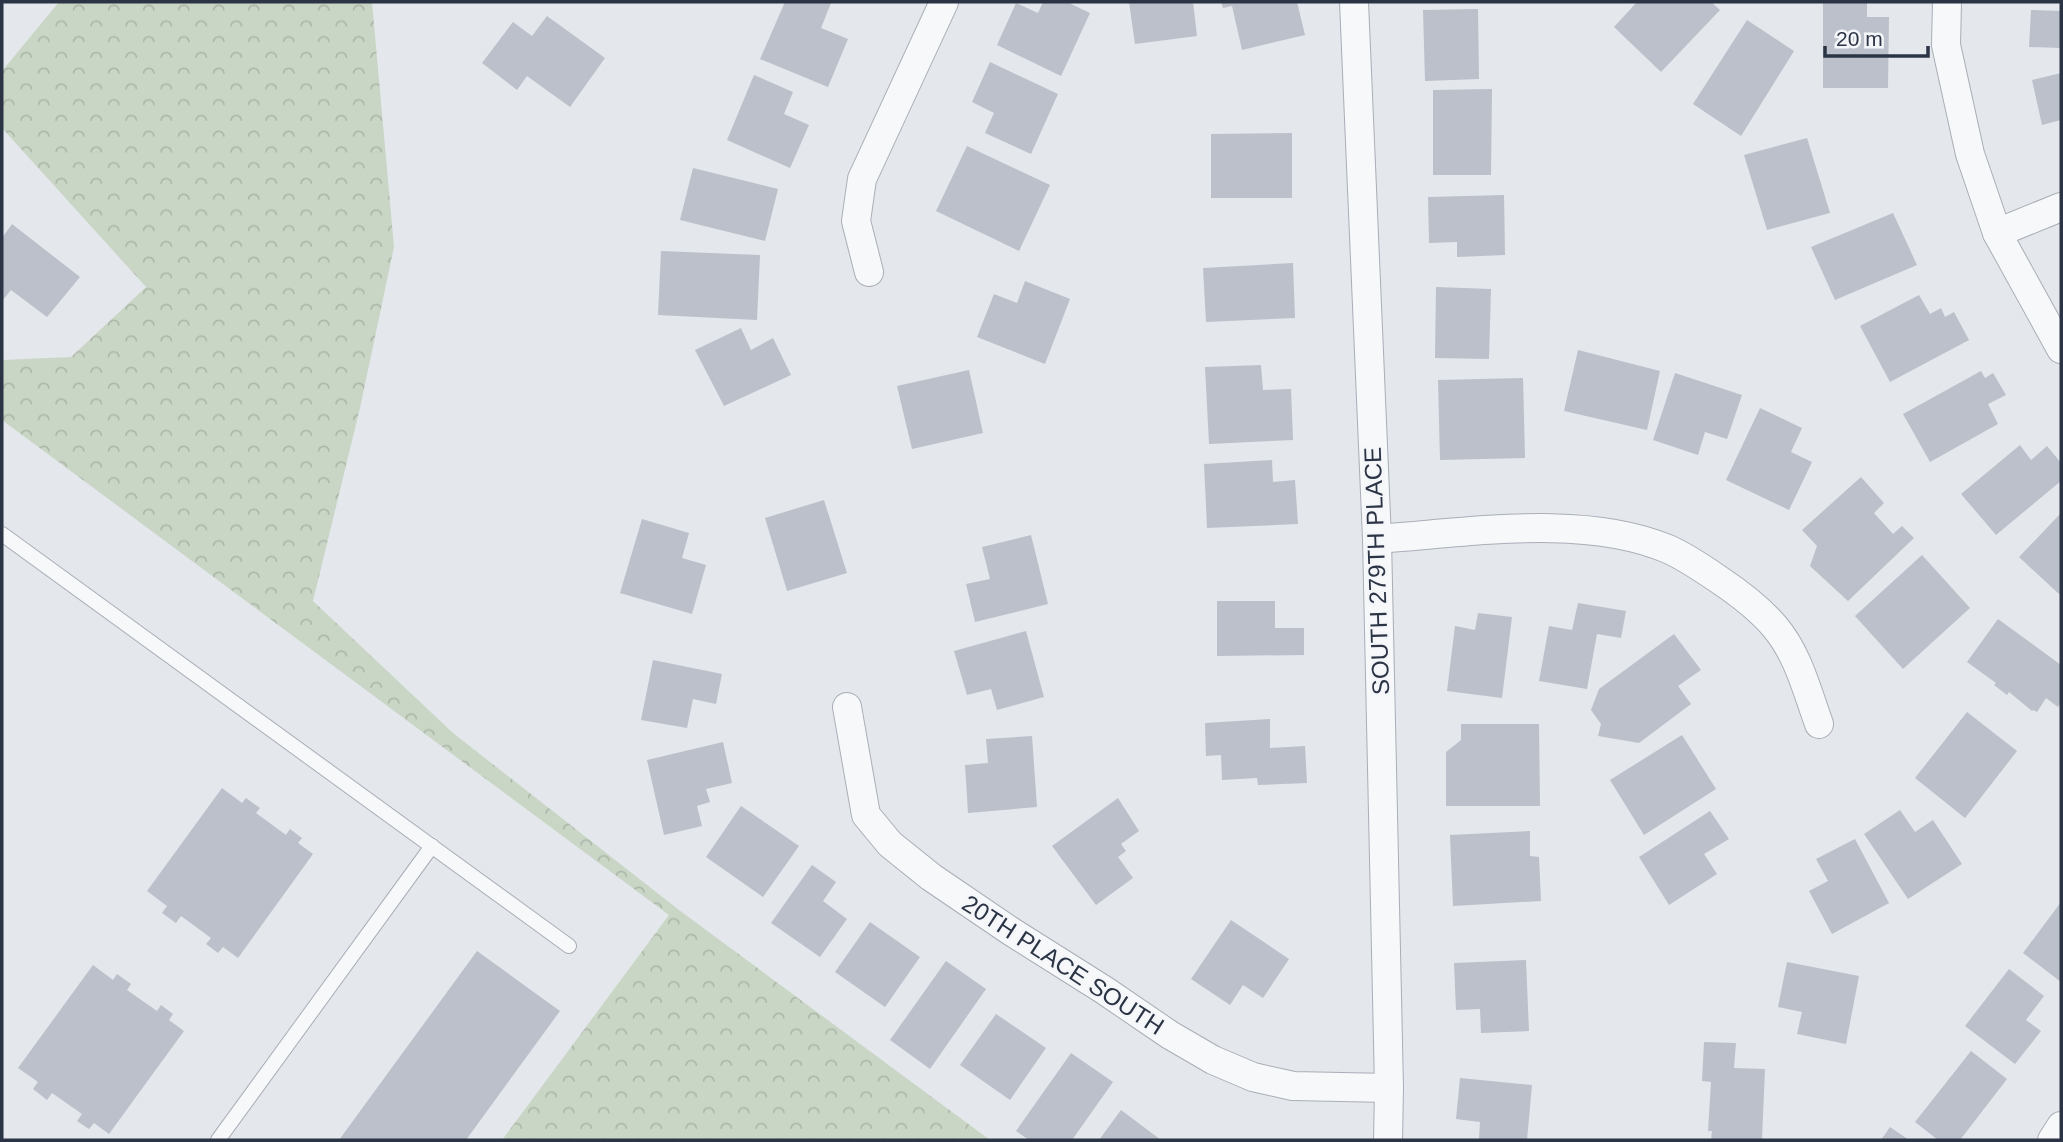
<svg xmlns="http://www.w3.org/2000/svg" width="2063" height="1142" font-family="Arial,sans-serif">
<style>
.forest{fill:url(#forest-crowns)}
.building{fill:#bbc0ca}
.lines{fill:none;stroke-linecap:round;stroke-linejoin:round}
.service-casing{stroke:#a9aeb7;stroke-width:16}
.minor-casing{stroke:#a9aeb7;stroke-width:30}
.service{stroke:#f7f8fa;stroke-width:14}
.minor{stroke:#f7f8fa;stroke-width:28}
.labels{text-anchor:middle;stroke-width:5;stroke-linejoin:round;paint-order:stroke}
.street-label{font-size:24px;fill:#2b3445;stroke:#f4f6f9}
</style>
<defs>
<pattern id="forest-crowns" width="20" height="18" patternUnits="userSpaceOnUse" patternTransform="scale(1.75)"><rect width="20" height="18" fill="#c9d6c5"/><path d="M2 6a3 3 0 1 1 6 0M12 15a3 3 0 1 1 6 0" fill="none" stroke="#adb8ab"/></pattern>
</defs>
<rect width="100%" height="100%" fill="#e4e7ec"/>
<!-- forest -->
<path class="forest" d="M59,2H372L394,247L360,408L313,601L453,733L679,910L990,1140H502L669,915L2,420V360L71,357L146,287L2,128V71Z"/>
<!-- building -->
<g class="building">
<path d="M785,2L831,3L821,28L848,39L828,87L760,59Z"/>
<path d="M1043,2H1067L1090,13L1061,76L997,45L1016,3L1038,13Z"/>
<path d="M1129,2H1193L1197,36L1135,44Z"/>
<path d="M1221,2H1297L1305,35L1242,50L1232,6L1223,8Z"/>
<path d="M1637,2H1711L1720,10L1661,72L1614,27Z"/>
<path d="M1823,2H1867V17H1889L1888,88H1823Z"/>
<path d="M1478,9L1479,79L1425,81L1423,10Z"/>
<path d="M2031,10L2061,11V48L2029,47Z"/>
<path d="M547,16L605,58L570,107L527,76L517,90L482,63L513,22L532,36Z"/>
<path d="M1747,20L1794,51L1741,136L1693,104Z"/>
<path d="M990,62L1058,94L1031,154L985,133L994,113L972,102Z"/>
<path d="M2061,73V120L2042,125L2032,80Z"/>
<path d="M754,75L793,92L784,114L809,125L790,168L727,140Z"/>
<path d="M1492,89L1491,175H1433V90Z"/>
<path d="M1292,133V198H1211V134Z"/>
<path d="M1807,138L1830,213L1767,230L1744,155Z"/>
<path d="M967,146L1050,185L1019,251L936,211Z"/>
<path d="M693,168L778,189L765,241L680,220Z"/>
<path d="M1504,195L1505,255L1457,257V242L1429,243L1428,197Z"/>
<path d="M1893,213L1917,265L1835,300L1811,247Z"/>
<path d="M12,224L80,277L47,317L11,290L2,301V238Z"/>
<path d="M661,251L760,255L757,320L658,315Z"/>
<path d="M1293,263L1295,318L1206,322L1203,268Z"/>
<path d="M1025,281L1070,299L1045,364L977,337L994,294L1017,303Z"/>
<path d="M1436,287L1491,289L1489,359L1435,358Z"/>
<path d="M1919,295L1930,314L1941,308L1945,317L1954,312L1969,340L1890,382L1860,326Z"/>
<path d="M741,328L751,350L773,338L791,375L724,406L695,350Z"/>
<path d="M1578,350L1660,371L1647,430L1564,411Z"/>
<path d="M1261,365L1263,390L1291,389L1293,440L1209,444L1205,367Z"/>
<path d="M969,370L983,433L912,449L897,386Z"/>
<path d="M1981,371L1985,378L1993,373L2006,395L1988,404L1998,424L1930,462L1903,414Z"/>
<path d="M1675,373L1742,395L1727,439L1705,432L1698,455L1653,440Z"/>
<path d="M1523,378L1525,458L1440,460L1438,380Z"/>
<path d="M1760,408L1802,428L1791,452L1812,462L1789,510L1726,480Z"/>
<path d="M2020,445L2031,460L2047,446L2061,463V481L1996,535L1961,494Z"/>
<path d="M1272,460L1273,482L1295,480L1298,524L1207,528L1204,464Z"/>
<path d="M1861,477L1884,503L1874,513L1893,534L1902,526L1914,538L1848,601L1810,566L1817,546L1802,530Z"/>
<path d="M824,500L847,573L787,591L765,518Z"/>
<path d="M2061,513V592L2059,594L2019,557Z"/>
<path d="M642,519L689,533L682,558L706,565L692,614L620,593Z"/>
<path d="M1031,535L1048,604L975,622L966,584L990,579L982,547Z"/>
<path d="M1922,555L1970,608L1903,669L1855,616Z"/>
<path d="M1217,601H1275V628H1304V655L1217,656Z"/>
<path d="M1578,603L1626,611L1621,638L1597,634L1587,689L1539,681L1549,626L1572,630Z"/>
<path d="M1478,613L1512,617L1502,698L1447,691L1455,626L1475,630Z"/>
<path d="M1998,619L2061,665V703L2058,707L2046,698L2037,712L2033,710L2032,711L2009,692L2007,695L1994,685L1996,683L1967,662Z"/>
<path d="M1026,631L1044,697L997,710L991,689L967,695L954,651Z"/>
<path d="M1674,634L1701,670L1678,686L1691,704L1639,743L1598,736L1601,724L1591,710L1599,689Z"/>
<path d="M653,660L722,674L716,704L693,699L687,728L641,720Z"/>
<path d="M1967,712L2017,751L1965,818L1915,778Z"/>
<path d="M1270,719V748L1305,746L1307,783L1258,785L1257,778L1222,780L1221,755L1206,756L1205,723Z"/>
<path d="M1461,724H1539L1540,806H1446V752L1461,740Z"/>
<path d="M1682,735L1716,789L1644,835L1610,780Z"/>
<path d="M1032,736L1037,807L968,813L965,765L988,763L986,739Z"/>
<path d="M723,742L732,783L706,789L710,802L697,806L702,826L664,835L647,760Z"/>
<path d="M222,788L242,803L246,798L260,808L256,813L286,835L290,829L302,838L298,843L313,854L238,958L223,947L218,953L206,944L211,938L181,916L176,923L162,913L167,906L147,891Z"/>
<path d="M1118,798L1139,831L1121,844L1126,851L1118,857L1133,878L1096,905L1052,846Z"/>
<path d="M741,806L799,846L763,897L706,857Z"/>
<path d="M1900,810L1915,832L1933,820L1962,864L1908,899L1864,834Z"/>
<path d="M1710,811L1729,839L1704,854L1717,874L1669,905L1639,857Z"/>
<path d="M1530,831V856L1539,857L1541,901L1453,906L1450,835Z"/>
<path d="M1855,839L1889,903L1832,934L1809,891L1828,881L1816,859Z"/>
<path d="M812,865L836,882L823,901L847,919L820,957L771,923Z"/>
<path d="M2061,902V982L2023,953Z"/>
<path d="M1231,920L1289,959L1263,998L1243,985L1230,1005L1191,979Z"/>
<path d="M870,922L920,957L885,1007L835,972Z"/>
<path d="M477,951L560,1011L466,1140H339Z"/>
<path d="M1526,960L1529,1031L1481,1033L1480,1009L1456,1010L1454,963Z"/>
<path d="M946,961L986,989L930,1069L890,1040Z"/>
<path d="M1787,962L1859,976L1846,1044L1797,1034L1802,1012L1778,1007Z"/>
<path d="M93,965L113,980L117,974L131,984L127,990L157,1011L161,1005L173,1014L169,1020L184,1031L109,1134L94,1123L89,1129L77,1121L82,1114L52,1093L47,1100L33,1089L38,1082L18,1068Z"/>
<path d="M2009,969L2044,996L2026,1020L2041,1031L2015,1064L1965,1026Z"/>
<path d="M996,1014L1046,1048L1010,1100L960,1065Z"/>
<path d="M1704,1042L1736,1043L1734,1068L1765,1069L1762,1140H1711L1712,1131H1708L1711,1082L1702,1081Z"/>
<path d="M1971,1051L2007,1079L1960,1140H1938L1915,1122Z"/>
<path d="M1071,1053L1113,1082L1072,1140H1029L1016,1131Z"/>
<path d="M1460,1078L1532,1085L1527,1140L1479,1139L1480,1122L1456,1119Z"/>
<path d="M1121,1110L1161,1140H1099Z"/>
<path d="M1890,1127L1909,1140H1881Z"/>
</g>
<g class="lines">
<defs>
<g id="service">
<path d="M2,534L569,946"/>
<path d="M218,1140L432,846"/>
</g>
<g id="minor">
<path d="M1354,2L1377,539L1389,1088L1388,1140"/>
<path d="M1947,2L1946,45L1970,154L1997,233L2061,349"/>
<path d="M1997,233L2061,207"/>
<path d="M869,272L856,221L862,179L944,2"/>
<path d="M1377,539C1467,533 1583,513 1668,549C1686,557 1702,568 1718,579C1739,593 1759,608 1775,627C1798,654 1807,691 1819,724"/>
<path d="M847,707L866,815L890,844L931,877L1012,932L1104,990L1170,1035L1213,1060L1253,1077L1293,1086L1389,1088"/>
<path d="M2052,1140L2061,1126"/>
</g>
</defs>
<!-- service casing -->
<use href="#service" class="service-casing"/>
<!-- minor casing -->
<use href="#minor" class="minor-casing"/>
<!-- service -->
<use href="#service" class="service"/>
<!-- minor -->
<use href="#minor" class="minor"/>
</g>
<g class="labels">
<!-- street labels -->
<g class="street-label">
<text transform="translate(1377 571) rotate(-92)" y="8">SOUTH 279TH PLACE</text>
<text transform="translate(1063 965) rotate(33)" y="8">20TH PLACE SOUTH</text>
</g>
</g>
<!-- border -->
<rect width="2063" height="1142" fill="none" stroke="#2b3445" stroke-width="7"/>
<!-- scale -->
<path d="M1825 46v10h103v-10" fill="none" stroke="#2b3445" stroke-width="3.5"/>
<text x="1836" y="46" font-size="21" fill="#2b3445" stroke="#f4f6f9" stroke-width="5" paint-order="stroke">20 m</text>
</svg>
